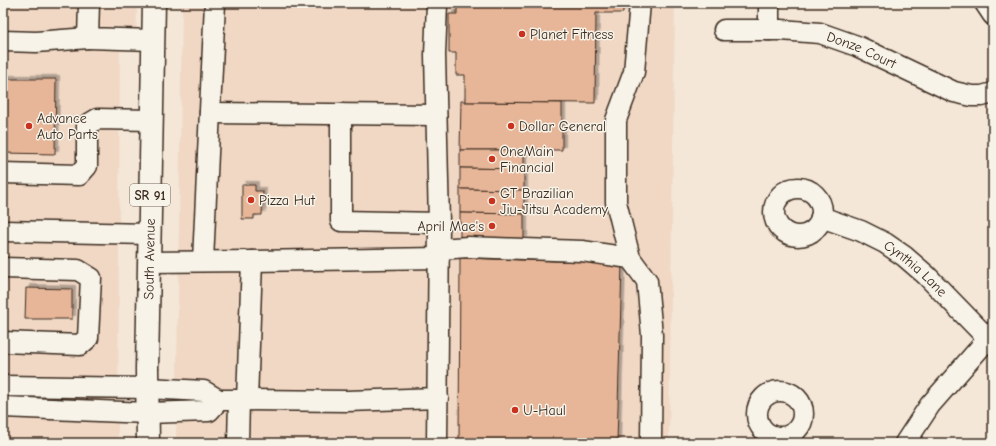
<svg xmlns="http://www.w3.org/2000/svg" width="996" height="446" font-family="'Comic Neue',sans-serif">
<style>
.built{fill:#f0d8c5}
.building{fill:#e7b698;stroke:#3b2a1e;filter:url(#shadow)}
.lines{fill:none;stroke-linecap:round;stroke-linejoin:round}
.minor-casing{stroke:#3b2a1e;stroke-width:23}
.major-casing{stroke:#3b2a1e;stroke-width:25}
.minor{stroke:#f7f3e8;stroke-width:20}
.major{stroke:#f7f3e8;stroke-width:22}
.poi-dot{fill:#c8321e;stroke:#f7f3e8;stroke-width:1.5}
.labels{text-anchor:middle;stroke-width:3;stroke-linejoin:round;paint-order:stroke}
.shield{fill:#f7f3e8;stroke:#73665b;stroke-width:1}
.shield-label{font-size:13px;font-weight:bold;fill:#3b2a1e}
.poi-label{font-size:14px;fill:#3b2a1e;stroke:#f7f3e8;text-anchor:start}
.street-label{font-size:14px;fill:#3b2a1e;stroke:#f7f3e8}
</style>
<defs>
<filter id="shadow"><feDropShadow dx="3.5" dy="-3.5" stdDeviation="0" flood-color="#0004"/></filter>
</defs>
<rect width="100%" height="100%" fill="#f4e7d8"/>
<filter id="ink" filterUnits="userSpaceOnUse"><feTurbulence type="fractalNoise" baseFrequency=".025" numOctaves="2"/><feDisplacementMap in="SourceGraphic" scale="8" xChannelSelector="R" yChannelSelector="G"/><feConvolveMatrix kernelMatrix="1 2 1 2 8 2 1 2 1" color-interpolation-filters="sRGB"/></filter>
<g filter="url(#ink)">
<!-- built -->
<g class="built">
<path d="M3,3H137L136,49H120L118,443H3Z"/>
<path d="M182,3H675L669,443H176Z"/>
</g>
<!-- building -->
<g class="building">
<path d="M457,3H623V13H596L595,103L465,102V75H456V53H449V14H457Z"/>
<path d="M3,79H56L55,154L3,153Z"/>
<path d="M461,101H465V102L562,103V150H460Z"/>
<path d="M460,150H524V169L460,168Z"/>
<path d="M460,168L524,169V190L460,189Z"/>
<path d="M242,185H255V191H263L262,215H254V219H242Z"/>
<path d="M460,189L524,190V214L460,213Z"/>
<path d="M460,213L524,214V240L460,239Z"/>
<path d="M460,258L622,263L617,443H459Z"/>
<path d="M26,288L72,289V319H25Z"/>
</g>
<g class="lines">
<defs>
<g id="minor">
<path d="M89,3L88,38L153,40"/>
<path d="M437,3L435,55L439,223L437,443"/>
<path d="M985,3L993,15"/>
<path id="s1" d="M724,30H781L820,33L857,46L954,92L972,96H982L993,93"/>
<path d="M769,30V3"/>
<path d="M3,41L36,42L88,38"/>
<path d="M210,113L436,115"/>
<path d="M341,114V221L439,223"/>
<path d="M3,173L79,175L87,166V125L97,119L151,120"/>
<circle cx="798" cy="212" r="24"/>
<path id="s2" d="M821,217L861,231L885,243L904,256L926,275L993,344"/>
<path d="M3,231L149,234"/>
<path d="M439,249L468,247L582,251L630,258L647,281L652,335L651,443"/>
<path d="M630,258L616,202V120L634,72L640,3"/>
<path d="M203,261L215,3"/>
<path d="M252,261L439,258"/>
<path d="M149,262L252,261L247,400"/>
<path d="M3,268L78,270L91,278L88,338L80,345L3,342"/>
<path d="M3,386L147,388L204,391L219,400H239L238,443"/>
<circle cx="780" cy="414" r="23"/>
<path d="M239,400L347,401L438,398"/>
<path d="M3,407L147,413L209,411L219,400"/>
<path d="M905,443L930,405L993,333"/>
</g>
<g id="major">
<path id="s3" d="M148,443L147,369L154,3"/>
</g>
</defs>
<!-- minor casing -->
<use href="#minor" class="minor-casing"/>
<!-- major casing -->
<use href="#major" class="major-casing"/>
<!-- minor -->
<use href="#minor" class="minor"/>
<!-- major -->
<use href="#major" class="major"/>
</g>
</g>
<!-- markers -->
<g class="poi-dot">
<circle cx="522" cy="34" r="4"/>
<circle cx="29" cy="126" r="4"/>
<circle cx="511" cy="126" r="4"/>
<circle cx="492" cy="159" r="4"/>
<circle cx="251" cy="200" r="4"/>
<circle cx="492" cy="201" r="4"/>
<circle cx="492" cy="226" r="4"/>
<circle cx="515" cy="410" r="4"/>
</g>
<g class="labels">
<!-- shield labels -->
<rect class="shield" x="130" y="184" width="40" height="22" rx="3"/>
<g class="shield-label">
<text x="150" y="200">SR 91</text>
</g>
<!-- poi labels -->
<g class="poi-label">
<text x="530" y="39">Planet Fitness</text>
<text x="37" y="123">Advance<tspan x="37" dy="16">Auto Parts</tspan></text>
<text x="519" y="131">Dollar General</text>
<text x="500" y="156">OneMain<tspan x="500" dy="16">Financial</tspan></text>
<text x="500" y="198">GT Brazilian<tspan x="500" dy="16">Jiu-Jitsu Academy</tspan></text>
<text x="259" y="205">Pizza Hut</text>
<text x="484" y="231" text-anchor="end">April Mae's</text>
<text x="523" y="415">U-Haul</text>
</g>
<!-- street labels -->
<g class="street-label">
<text dy="5" stroke="none"><textPath href="#s1" startOffset="141">Donze Court</textPath></text>
<text dy="5" stroke="none"><textPath href="#s3" startOffset="184">South Avenue</textPath></text>
<text dy="5" stroke="none"><textPath href="#s2" startOffset="109">Cynthia Lane</textPath></text>
</g>
</g>
<!-- margin -->
<rect width="996" height="446" fill="none" stroke="#f7f3e8" stroke-width="16"/>
<rect x="8" y="8" width="980" height="430" fill="none" stroke="#3b2a1e" stroke-width="1.5" filter="url(#ink)"/>
</svg>
